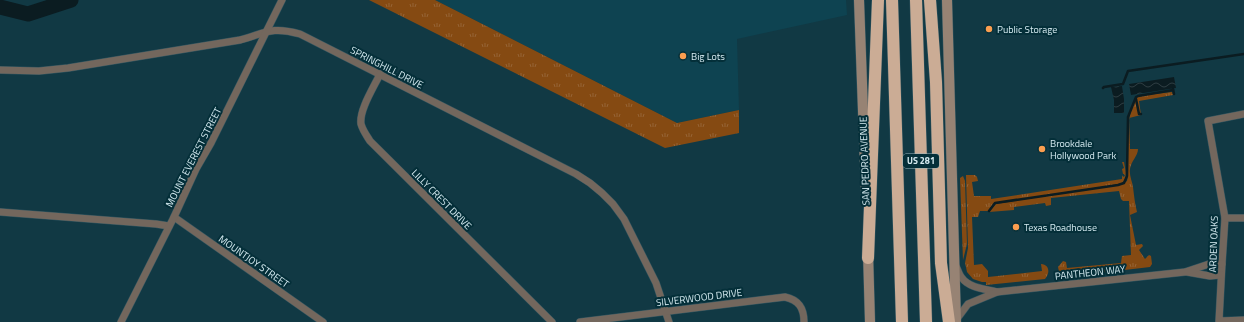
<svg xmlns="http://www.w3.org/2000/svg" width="1244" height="322" font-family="'Titillium Web',sans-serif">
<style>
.built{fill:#0e4351}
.grass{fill:url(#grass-tufts)}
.water{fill:url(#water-waves)}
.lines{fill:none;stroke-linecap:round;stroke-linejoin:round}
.stream{stroke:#0b1c21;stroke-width:2.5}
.river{stroke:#0b1c21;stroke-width:15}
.street-casing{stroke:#315560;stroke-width:8}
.secondary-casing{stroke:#315560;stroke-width:11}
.highway-casing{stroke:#315560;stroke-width:13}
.street{stroke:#73675d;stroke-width:7}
.secondary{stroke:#978374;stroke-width:10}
.highway{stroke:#cbac95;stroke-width:12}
.poi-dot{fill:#fb9e50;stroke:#042f39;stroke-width:1.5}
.labels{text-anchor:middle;stroke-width:4;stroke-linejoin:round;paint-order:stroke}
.shield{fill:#042f39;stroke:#97b3ba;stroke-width:1}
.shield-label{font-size:9px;font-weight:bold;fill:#d6ebf1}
.poi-label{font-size:10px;fill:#d6ebf1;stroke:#042f39;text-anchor:start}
.street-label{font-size:10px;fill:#d6ebf1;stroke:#042f39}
</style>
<defs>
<pattern id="grass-tufts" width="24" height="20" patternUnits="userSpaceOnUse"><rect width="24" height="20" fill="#854a12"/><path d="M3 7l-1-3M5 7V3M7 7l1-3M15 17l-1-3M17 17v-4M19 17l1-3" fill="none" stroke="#966435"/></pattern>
<pattern id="water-waves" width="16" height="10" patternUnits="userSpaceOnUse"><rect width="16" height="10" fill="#0b1c21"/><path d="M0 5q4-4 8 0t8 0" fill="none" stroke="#2e3d42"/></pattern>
</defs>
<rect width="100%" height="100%" fill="#113944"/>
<!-- built -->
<path class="built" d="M435,0H846L847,15L737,39L739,110L677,123Z"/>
<!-- grass -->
<g class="grass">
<path d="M369,0H435L677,123L739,110V133L665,148Z"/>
<path d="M1172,92L1173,95L1139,101L1141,115L1129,118L1130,149H1138C1138,156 1131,161 1130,169C1129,175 1132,181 1133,187C1134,196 1135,204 1137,212L1130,215L1136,245L1142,244L1143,246L1139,250L1145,259L1149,255L1151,256L1152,264L1150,267L1065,277C1060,275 1059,272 1058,267L1063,261L1066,262L1067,268L1121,263L1122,256L1131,255L1129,201H1123L1121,199L1119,191L1051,198V205L1046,206L1045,203L1014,207V210L989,212L996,204L1123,184L1127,181L1128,176C1128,158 1124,108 1139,96Z"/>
<path d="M1122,162H1124C1125,170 1129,179 1120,184L994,203L988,211H980L978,217H972L974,265L982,264L988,271V277L1042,271L1041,264C1050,265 1050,273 1045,279L986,285V282H982L973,279L967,272L966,267L965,263L968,248L966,175H975L977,177L978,181L972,182L974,196H991V199L1122,179V175L1123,177L1125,176L1124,174H1123L1122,169L1124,168Z"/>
<path d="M963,176L965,181L967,244L963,260L960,178Z"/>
</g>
<!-- water -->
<g class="water">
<path d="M1174,77L1176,88L1131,95L1129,84Z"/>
<path d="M1122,86L1124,99V113H1114V100L1111,87Z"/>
</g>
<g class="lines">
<!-- stream -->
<g class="stream">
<path d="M1103,88L1104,87L1123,84L1128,71L1244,54"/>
<path d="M1173,89L1174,94"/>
<path d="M1136,99L1139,114H1141"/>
<path d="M989,211L995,203L1118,185L1124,183L1127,176L1128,117L1136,97L1138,96L1173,90"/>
</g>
<!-- river -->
<path class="river" d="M0,7L28,14L71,0"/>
<defs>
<g id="street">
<path d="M0,70L39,71L68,68L240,40C266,33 271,26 300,34L576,174L590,183L602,193L613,204L624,219L656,283L669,322"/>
<path d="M380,74C374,87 359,110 361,124C363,131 367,136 370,141L552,322"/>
<path d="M1244,114L1208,121L1225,218L1222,264L1219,321L1244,320"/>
<path d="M0,212L156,224L169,226"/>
<path d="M174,217L323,322"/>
<path d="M1225,218H1244"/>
<path d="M956,266C958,270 959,275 962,278C969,288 986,289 997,292"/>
<path d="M1187,272L1210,276L1221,275"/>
<path d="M956,320L968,304L997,292L1185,272L1209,264H1222"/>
<path d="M121,322L174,217L196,169L211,143L282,0"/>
<path d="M580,322L785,297C799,300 804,308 804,322"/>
</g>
<g id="secondary">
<path d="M859,0L866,194"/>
<path d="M947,0L956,322"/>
<path d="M868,252L870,322"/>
</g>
<g id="highway">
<path d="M892,0L902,322"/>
<path d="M916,0L926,322"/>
<path d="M930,0L936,82L941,263L949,322"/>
<path d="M868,258L878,0"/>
</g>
</defs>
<!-- street casing -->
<use href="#street" class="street-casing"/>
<!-- secondary casing -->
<use href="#secondary" class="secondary-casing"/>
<!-- highway casing -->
<use href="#highway" class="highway-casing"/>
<!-- street -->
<use href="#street" class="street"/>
<!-- secondary -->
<use href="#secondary" class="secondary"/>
<!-- highway -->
<use href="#highway" class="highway"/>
</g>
<!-- markers -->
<g class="poi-dot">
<circle cx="989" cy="29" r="4"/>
<circle cx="683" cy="56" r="4"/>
<circle cx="1042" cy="149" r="4"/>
<circle cx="1016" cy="227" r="4"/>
</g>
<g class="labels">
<!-- shield labels -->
<rect class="shield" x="903" y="154" width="36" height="14" rx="3"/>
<g class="shield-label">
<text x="921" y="164">US 281</text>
</g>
<!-- poi labels -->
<g class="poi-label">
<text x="997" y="33">Public Storage</text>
<text x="691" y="60">Big Lots</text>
<text x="1050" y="147">Brookdale<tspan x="1050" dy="12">Hollywood Park</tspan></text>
<text x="1024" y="231">Texas Roadhouse</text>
</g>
<!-- street labels -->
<g class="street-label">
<text transform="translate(387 67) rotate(27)" y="4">SPRINGHILL DRIVE</text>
<text transform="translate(193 157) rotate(-63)" y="4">MOUNT EVEREST STREET</text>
<text transform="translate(864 161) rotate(-92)" y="4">SAN PEDRO AVENUE</text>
<text transform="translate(442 199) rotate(45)" y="4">LILLY CREST DRIVE</text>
<text transform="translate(1213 244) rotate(-88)" y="4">ARDEN OAKS</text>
<text transform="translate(254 261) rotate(35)" y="4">MOUNTJOY STREET</text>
<text transform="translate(1090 272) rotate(-6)" y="4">PANTHEON WAY</text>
<text transform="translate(699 297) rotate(-7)" y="4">SILVERWOOD DRIVE</text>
</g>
</g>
</svg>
